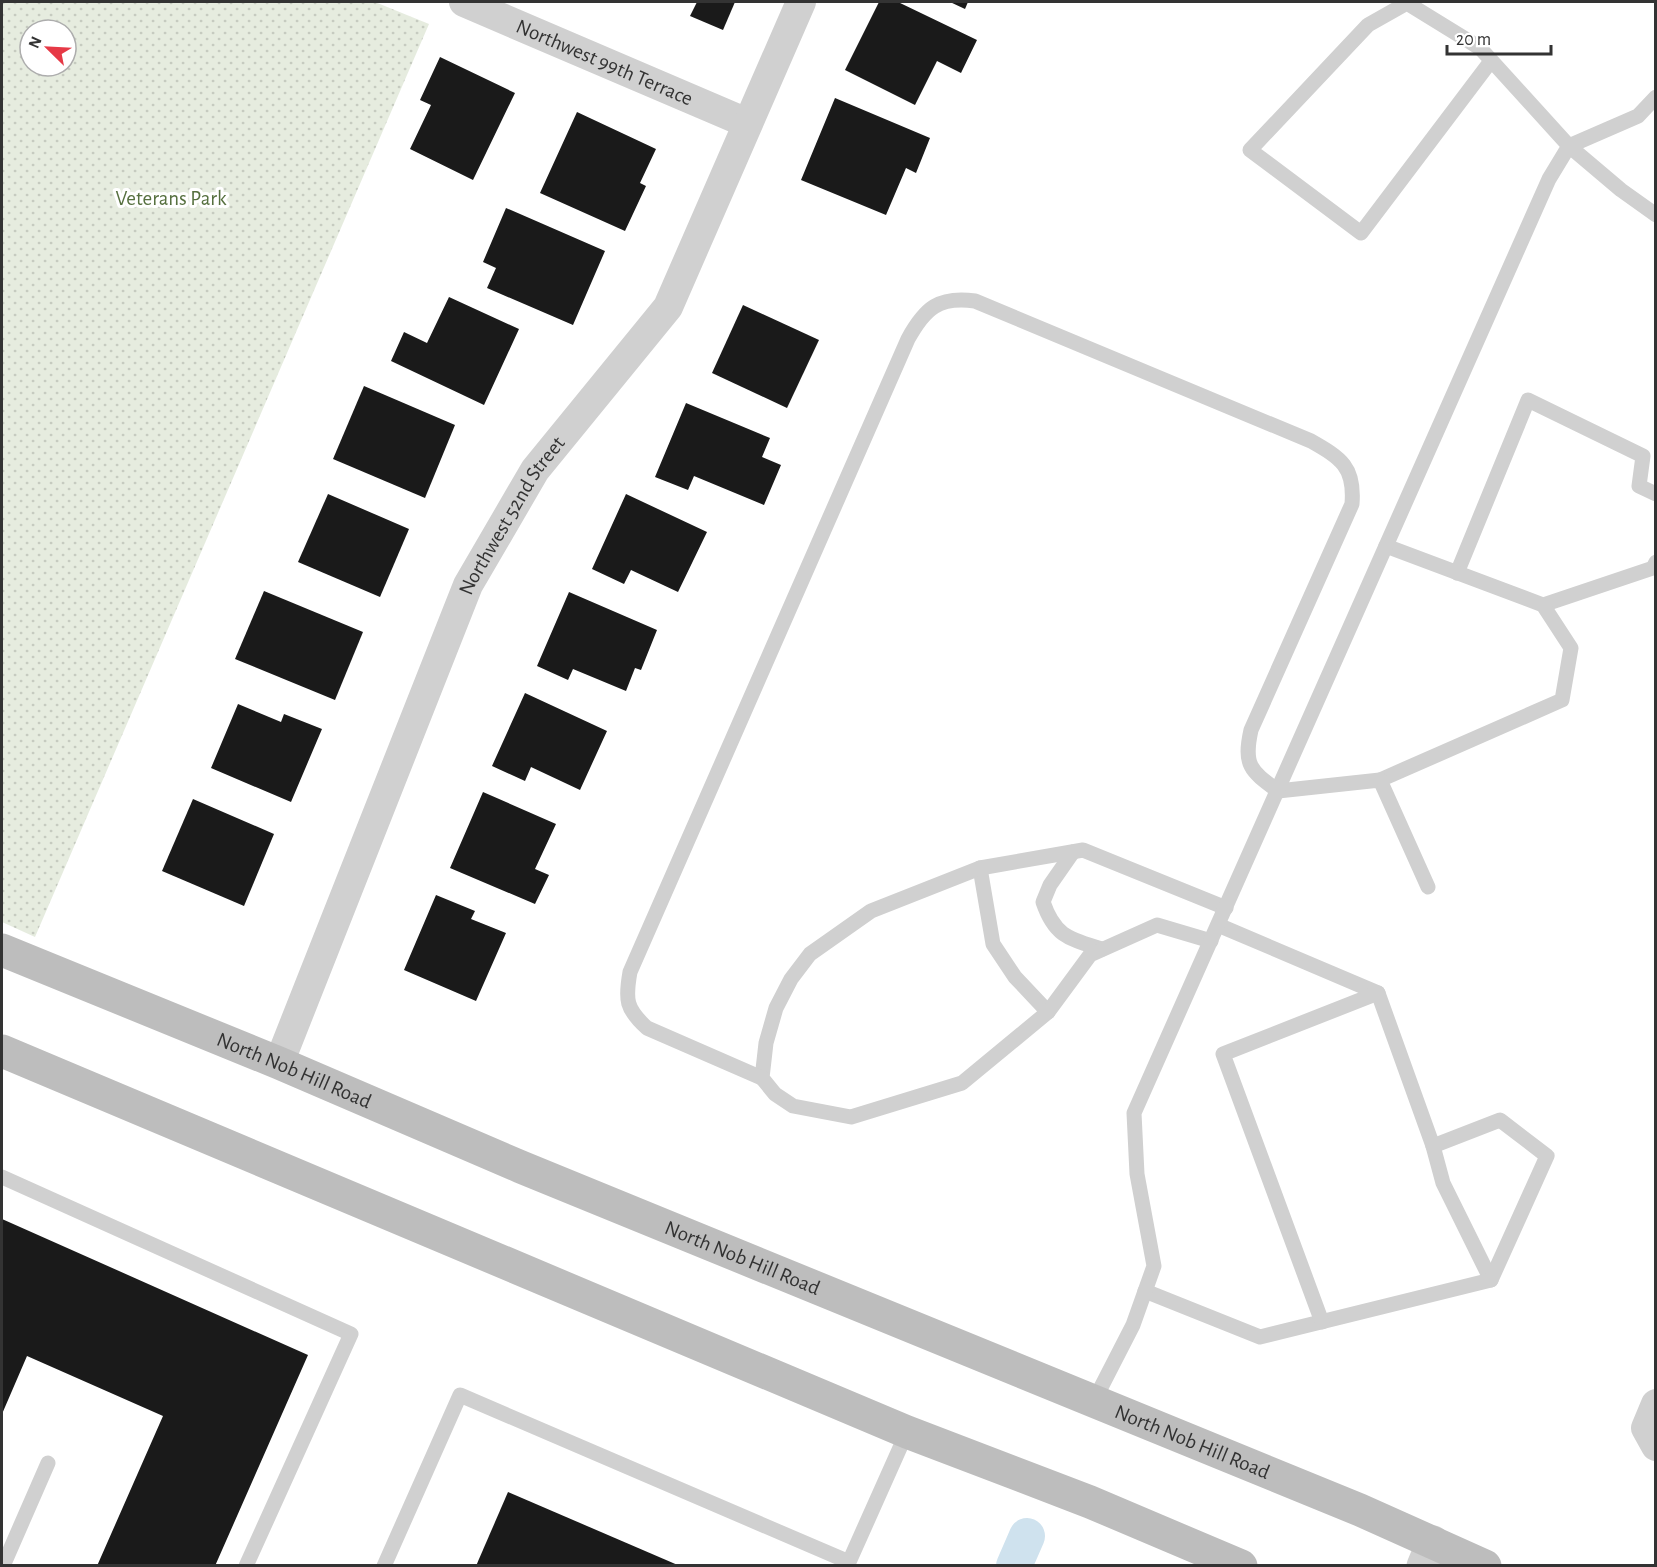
<svg xmlns="http://www.w3.org/2000/svg" width="1657" height="1567" font-family="'Alegreya Sans',sans-serif">
<style>
.grass{fill:url(#grass-dots);fill-rule:evenodd}
.lines{fill:none;stroke-linecap:round;stroke-linejoin:round}
.canal{stroke:#cfe2ee;stroke-width:36}
.building{fill:#1a1a1a}
.service{stroke:#d0d0d0;stroke-width:15}
.minor{stroke:#d0d0d0;stroke-width:30}
.tertiary{stroke:#d0d0d0;stroke-width:33}
.secondary{stroke:#bdbdbd;stroke-width:33}
.labels{text-anchor:middle;stroke-width:6;stroke-linejoin:round;paint-order:stroke}
.street-label{font-size:21px;fill:#333;stroke:#fff}
.park-label{font-size:21px;fill:#56703f;stroke:#fff}
</style>
<defs>
<pattern id="grass-dots" width="8" height="8" patternUnits="userSpaceOnUse" patternTransform="scale(1.5)"><rect width="8" height="8" fill="#e6ecdf"/><path d="M2 2h.1M6 6h.1" fill="none" stroke="#c6cbc0" stroke-width="1.8" stroke-linecap="round"/></pattern>
</defs>
<rect width="100%" height="100%" fill="#fff"/>
<!-- grass -->
<path class="grass" d="M2,2H375L429,24L35,937L2,922ZM30,30H66V66H30Z"/>
<g class="lines">
<!-- canal -->
<path class="canal" d="M1014,1566L1027,1536"/>
</g>
<!-- building -->
<g class="building">
<path d="M697,2H735L723,30L690,16Z"/>
<path d="M879,2H898L977,40L961,73L937,61L915,105L845,70Z"/>
<path d="M950,2H968L965,9Z"/>
<path d="M440,57L515,93L473,180L410,149L431,105L420,100Z"/>
<path d="M835,98L930,138L916,173L906,168L886,215L801,180Z"/>
<path d="M577,112L656,149L640,183L646,186L625,231L540,193Z"/>
<path d="M506,208L605,251L573,325L487,288L496,268L483,262Z"/>
<path d="M449,297L519,329L484,405L391,361L404,332L427,343Z"/>
<path d="M743,305L819,340L787,408L712,373Z"/>
<path d="M364,386L455,425L425,498L333,459Z"/>
<path d="M686,403L770,438L762,457L781,465L764,505L694,476L688,490L655,477Z"/>
<path d="M328,494L409,529L380,597L298,562Z"/>
<path d="M626,494L707,532L678,592L631,570L624,584L592,569Z"/>
<path d="M264,591L363,632L335,700L235,659Z"/>
<path d="M569,592L657,630L641,670L635,668L626,691L573,669L568,680L537,666Z"/>
<path d="M525,693L607,731L580,790L531,767L525,781L492,766Z"/>
<path d="M238,704L281,722L284,714L322,729L291,802L211,768Z"/>
<path d="M483,792L556,824L535,869L549,875L535,904L450,868Z"/>
<path d="M193,799L274,834L244,906L162,871Z"/>
<path d="M436,895L475,911L471,919L506,933L476,1001L404,970Z"/>
<path d="M2,1219L308,1355L215,1566H97L163,1416L27,1356L2,1414Z"/>
<path d="M508,1492L680,1566H476Z"/>
</g>
<g class="lines">
<!-- service -->
<g class="service">
<path d="M1656,97L1638,116L1569,146L1621,190L1656,215"/>
<path d="M1457,573L1528,400L1643,456L1639,486L1656,494"/>
<path d="M1543,605L1653,568L1656,562"/>
<path d="M1380,780L1562,700L1571,648L1543,605L1386,546"/>
<path d="M1073,852L1050,885L1043,902C1055,937 1070,939 1102,949"/>
<path d="M980,868L993,944L1015,977L1048,1012"/>
<path d="M1211,941L1157,925L1090,955L1048,1012L962,1083L851,1117L793,1106L775,1094L762,1078L766,1043L776,1008L791,979L810,954L871,911L980,868L1083,850L1226,908"/>
<path d="M762,1078L647,1028C626,1009 625,1000 630,972L908,339C925,308 939,296 975,301L1311,441C1341,458 1355,467 1352,504L1251,730C1243,766 1251,771 1278,791L1380,780L1428,887"/>
<path d="M1433,1146L1443,1183L1491,1280"/>
<path d="M2,1177L351,1334L246,1566"/>
<path d="M1145,1291L1260,1337L1491,1280L1547,1156L1500,1120L1433,1146L1378,993L1218,925"/>
<path d="M1322,1322L1223,1054L1378,993"/>
<path d="M1094,1401L1133,1325L1154,1266L1137,1174L1134,1113L1549,179L1569,146L1480,48L1407,3L1368,25L1250,150L1361,233L1491,61"/>
<path d="M3,1566L48,1463"/>
<path d="M384,1566L460,1395L849,1562L907,1432"/>
</g>
<!-- minor -->
<g class="minor">
<path id="s1" d="M464,2L747,123"/>
<path id="s2" d="M279,1063L468,585L535,470L668,307L801,2"/>
<path d="M1656,1404L1646,1428L1656,1446"/>
</g>
<!-- tertiary -->
<path class="tertiary" d="M1423,1566L1433,1542"/>
<!-- secondary -->
<g class="secondary">
<path id="s3" d="M2,950L279,1063L521,1167L1360,1510L1485,1566"/>
<path d="M2,1051L907,1432L1090,1502L1241,1566"/>
</g>
</g>
<g class="labels">
<!-- street labels -->
<g class="street-label">
<text dy="7" stroke="none"><textPath href="#s1" startOffset="153">Northwest 99th Terrace</textPath></text>
<text dy="7" stroke="none"><textPath href="#s2" startOffset="596">Northwest 52nd Street</textPath></text>
<text dy="7" stroke="none"><textPath href="#s3" startOffset="316">North Nob Hill Road</textPath></text>
<text dy="7" stroke="none"><textPath href="#s3" startOffset="802">North Nob Hill Road</textPath></text>
<text dy="7" stroke="none"><textPath href="#s3" startOffset="1288">North Nob Hill Road</textPath></text>
</g>
<!-- park labels -->
<g class="park-label">
<text x="171" y="205">Veterans Park</text>
</g>
</g>
<!-- border -->
<rect width="1657" height="1567" fill="none" stroke="#333333" stroke-width="6"/>
<!-- north arrow -->
<g transform="translate(48 48) rotate(294)"><circle r="28" fill="#ffffff" stroke="#adadad" stroke-width="1.5"/>
<path d="M0-4.5L10 22L0 15L-10 22Z" fill="#e63946"/>
<text y="-9" font-size="16" font-weight="bold" text-anchor="middle" fill="#333333">N</text>
</g>
<!-- scale -->
<path d="M1447 45v9h104v-9" fill="none" stroke="#333333" stroke-width="3"/>
<text x="1456" y="45" font-size="18" fill="#333333" stroke="#ffffff" stroke-width="4.5" paint-order="stroke">20 m</text>
</svg>
